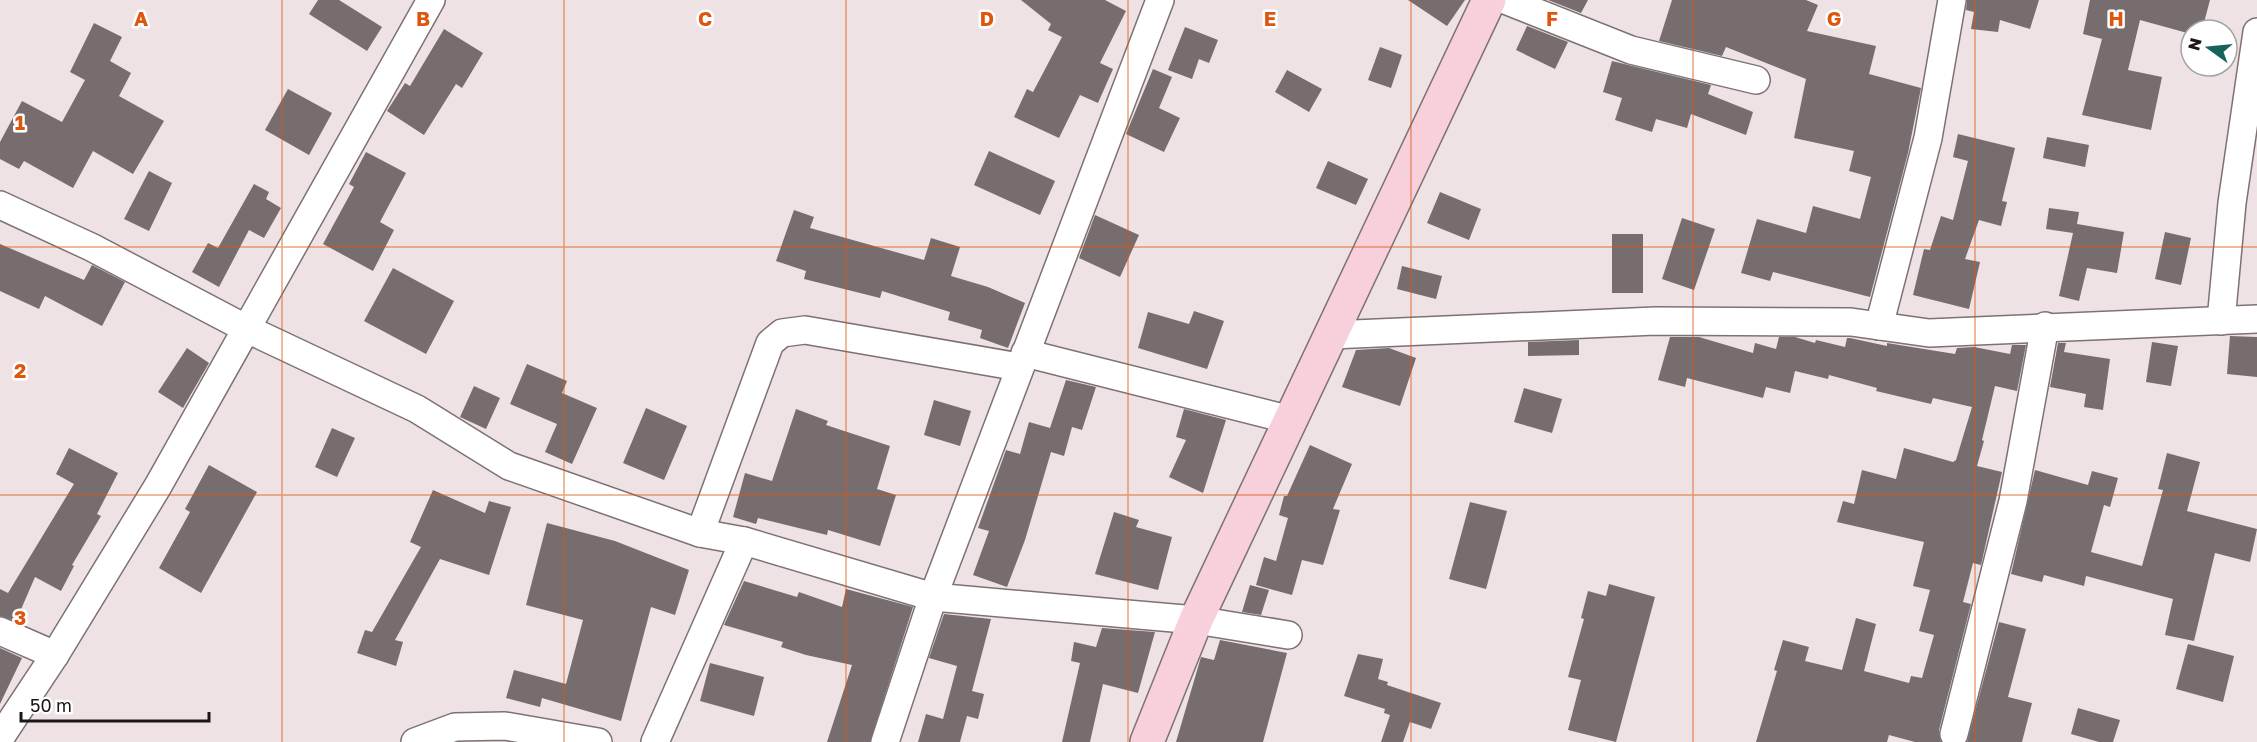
<svg xmlns="http://www.w3.org/2000/svg" width="2257" height="742" font-family="'Golos Text',sans-serif">
<style>
.building{fill:#776c6e}
.lines{fill:none;stroke-linecap:round;stroke-linejoin:round}
.street-casing{stroke:#7d7174;stroke-width:30}
.secondary-casing{stroke:#7d7174;stroke-width:36}
.street{stroke:#fff;stroke-width:27}
.secondary{stroke:#f7d0dc;stroke-width:33}
.grid{fill:none;stroke:#de560d;stroke-width:1.5;stroke-opacity:0.55}
.grid-label{font-size:20px;text-anchor:middle;font-weight:bold;fill:#de560d;stroke:#fff;stroke-width:5;stroke-linejoin:round;paint-order:stroke}
</style>
<rect width="100%" height="100%" fill="#efe2e5"/>
<!-- building -->
<g class="building">
<path d="M318,0H339L382,27L367,51L309,14Z"/>
<path d="M1021,0H1105L1126,11L1100,63L1113,69L1098,103L1080,95L1059,138L1014,117L1027,89L1033,92L1062,37L1048,30L1051,24Z"/>
<path d="M1408,0H1465L1447,26Z"/>
<path d="M1548,0H1588L1581,13Z"/>
<path d="M1672,0H1806L1818,5L1807,31L1876,46L1869,74L1921,88L1908,153L1870,297L1773,272L1770,281L1741,273L1757,219L1806,233L1813,206L1860,219L1871,177L1849,171L1854,151L1794,138L1806,79L1726,47L1722,56L1659,41Z"/>
<path d="M1967,0H2039L2030,29L2000,20L1998,32L1971,29L1974,12L1966,10Z"/>
<path d="M2090,0H2210L2202,30H2191V34L2140,20L2128,70L2162,77L2151,130L2082,115L2102,39L2083,34Z"/>
<path d="M94,23L122,37L110,61L131,73L119,96L164,121L133,174L93,151L73,188L24,161L19,169L0,159V142L22,101L62,122L85,80L70,72Z"/>
<path d="M1527,26L1568,42L1555,69L1516,50Z"/>
<path d="M1185,27L1218,40L1209,63L1199,59L1192,79L1168,70Z"/>
<path d="M444,29L483,53L462,88L456,84L424,135L387,111L405,83L410,86Z"/>
<path d="M1380,47L1402,55L1391,88L1368,80Z"/>
<path d="M1612,61L1711,85L1708,94L1753,112L1746,135L1691,114L1687,128L1656,119L1652,132L1615,120L1622,98L1603,92Z"/>
<path d="M1153,69L1172,77L1159,108L1180,118L1164,152L1126,134Z"/>
<path d="M1287,70L1322,89L1309,112L1275,92Z"/>
<path d="M288,89L332,113L309,155L265,130Z"/>
<path d="M1958,134L2015,148L2002,201L2007,202L2001,226L1979,220L1965,259L1980,262L1969,309L1913,295L1924,249L1930,250L1941,216L1953,220L1968,161L1953,157Z"/>
<path d="M2047,137L2089,145L2085,167L2043,158Z"/>
<path d="M989,151L1055,181L1040,215L974,185Z"/>
<path d="M366,152L406,173L380,222L394,230L373,271L323,244L354,187L349,184Z"/>
<path d="M1328,161L1368,179L1356,205L1316,188Z"/>
<path d="M149,171L172,183L149,231L124,219Z"/>
<path d="M254,184L269,192L266,199L281,208L264,238L249,230L219,287L192,272L208,243L218,248Z"/>
<path d="M1440,192L1481,209L1469,240L1427,223Z"/>
<path d="M2049,208L2079,212L2077,224L2124,232L2117,273L2087,268L2079,301L2059,296L2073,233L2046,229Z"/>
<path d="M794,210L814,217L810,228L924,260L931,238L960,247L951,276L988,287L1025,303L1008,348L980,338L982,330L948,320L950,312L882,291L880,298L804,279L806,271L776,261Z"/>
<path d="M1095,215L1139,235L1120,277L1079,258Z"/>
<path d="M1682,218L1715,229L1694,290L1662,279Z"/>
<path d="M2165,232L2191,238L2181,285L2155,279Z"/>
<rect x="1612" y="234" width="31" height="59"/>
<path d="M0,244L84,280L92,265L125,282L102,326L45,296L39,309L0,291Z"/>
<path d="M1402,266L1442,276L1436,299L1397,289Z"/>
<path d="M393,268L454,301L426,354L364,321Z"/>
<path d="M1194,311L1224,321L1207,369L1138,348L1148,312L1189,324Z"/>
<path d="M2230,336L2257,337V377L2227,374Z"/>
<path d="M1670,337H1699L1753,353L1755,343L1776,349L1779,337H1795L1815,343L1816,340L1845,347L1847,338H1850L1887,346V343L1955,354L1957,348L1974,347L2010,354L2012,345H2026L2017,391L1995,386L1982,440L1984,441L1977,466L2002,472L1981,565L1973,563L1963,602L1971,604L1939,730L1941,742H1915L1889,735L1887,742H1756L1777,671L1774,670L1783,640L1809,647L1805,661L1842,670L1856,618L1876,624L1864,671L1909,683L1911,676L1922,678L1934,635L1919,631L1930,590L1913,586L1924,542L1837,522L1843,501L1854,504L1862,470L1896,479L1904,448L1953,462L1956,460L1972,407L1933,398L1931,404L1876,391L1877,388L1829,375L1828,379L1795,371L1790,393L1766,387L1763,398L1687,378L1685,387L1658,380Z"/>
<path d="M1579,340V355L1528,356V342Z"/>
<path d="M2152,342L2178,346L2171,386L2146,382Z"/>
<path d="M2058,343H2066L2064,352L2110,359L2103,410L2084,407L2086,394L2050,387Z"/>
<path d="M187,348L209,363L183,408L158,392Z"/>
<path d="M1389,348L1416,358L1400,406L1342,387L1356,350Z"/>
<path d="M527,364L567,381L562,393L597,408L572,464L545,452L557,424L510,404Z"/>
<path d="M1066,380L1096,387L1082,430L1072,427L1064,456L1051,452L1025,540L1007,587L973,575L989,531L978,528L1006,450L1020,454L1029,422L1050,428Z"/>
<path d="M474,386L500,398L486,429L460,417Z"/>
<path d="M1524,388L1562,399L1552,433L1514,422Z"/>
<path d="M934,400L971,411L960,446L924,435Z"/>
<path d="M646,408L687,426L664,480L623,463Z"/>
<path d="M796,409L828,421L826,425L890,446L877,489L896,495L880,546L828,530L827,535L758,518L756,524L733,517L745,473L772,481Z"/>
<path d="M1184,409L1226,420L1203,493L1169,477L1186,440L1176,437Z"/>
<path d="M332,428L355,438L337,477L315,467Z"/>
<path d="M1310,445L1352,464L1333,509L1340,510L1323,565L1302,560L1292,595L1256,585L1264,557L1276,561L1288,518L1279,515L1284,496H1287Z"/>
<path d="M69,448L118,473L97,514L101,516L72,565L74,566L61,591L35,577L16,621L0,616V589L8,593L74,484L56,474Z"/>
<path d="M2167,453L2200,462L2187,511L2257,529L2250,562L2215,553L2194,641L2165,635L2173,599L2086,576L2084,586L2044,575L2042,582L2011,574L2035,470L2088,485L2092,471L2118,478L2110,507L2104,505L2091,552L2142,566L2163,490L2158,489Z"/>
<path d="M209,465L257,492L201,593L159,568L190,512L185,509Z"/>
<path d="M433,490L485,513L489,501L511,507L489,575L440,559L395,640L403,642L396,666L357,653L365,630L372,632L421,547L410,542Z"/>
<path d="M1470,502L1507,511L1486,589L1449,579Z"/>
<path d="M1114,512L1139,520L1136,527L1172,537L1158,590L1095,574Z"/>
<path d="M547,523L615,541L689,570L675,615L651,607L621,721L542,698L540,707L506,698L514,670L566,684L583,620L526,605Z"/>
<path d="M744,581L797,597L799,592L842,607L846,589L913,607L870,742H827L852,665L806,655L781,647L783,642L724,625Z"/>
<path d="M1609,584L1655,597L1616,742L1568,730L1581,680L1568,677L1584,619L1581,618L1588,591L1606,596Z"/>
<path d="M1250,585L1269,590L1261,615L1242,612Z"/>
<path d="M944,614L991,619L972,691L984,694L978,719L967,716L960,742H918L926,714L943,719L957,666L929,658Z"/>
<path d="M1999,622L2026,629L2008,697L2032,703L2022,742H1967Z"/>
<path d="M1102,628L1155,632L1138,693L1103,684L1090,742H1062L1080,663L1071,661L1074,642L1096,647Z"/>
<path d="M1220,640L1287,653L1263,742H1176L1201,657L1214,660Z"/>
<path d="M2188,644L2234,656L2223,702L2176,689Z"/>
<path d="M0,648L22,658L0,704Z"/>
<path d="M1358,654L1383,659L1378,679L1388,682L1387,685L1441,703L1431,729L1410,722L1403,742H1381L1390,715L1384,713L1385,709L1344,696Z"/>
<path d="M710,663L764,677L754,716L700,701Z"/>
<path d="M2078,708L2120,720L2113,742H2099L2071,734Z"/>
</g>
<g class="lines">
<defs>
<g id="street">
<path d="M1505,0L1631,50L1756,80"/>
<path d="M0,205L91,247L245,328L417,409L509,466L700,533L744,541L933,597L1196,620L1288,635"/>
<path d="M2221,321L2232,203L2257,32"/>
<path d="M1879,326L1928,138L1952,0"/>
<path d="M1331,335L1655,321L1851,322L1929,333L2257,319"/>
<path d="M1025,353L1291,420"/>
<path d="M700,533L770,343L782,333L805,330L1019,367"/>
<path d="M0,631L55,655"/>
<path d="M1954,734L2013,501L2045,326"/>
<path d="M0,738L55,655L158,486L431,0"/>
<path d="M415,742L455,727L505,726L598,742"/>
<path d="M655,742L744,541"/>
<path d="M885,742L933,597L1160,0"/>
</g>
<path id="secondary" d="M1147,742L1196,620L1489,0"/>
</defs>
<!-- street casing -->
<use href="#street" class="street-casing"/>
<!-- secondary casing -->
<use href="#secondary" class="secondary-casing"/>
<!-- street -->
<use href="#street" class="street"/>
<!-- secondary -->
<use href="#secondary" class="secondary"/>
</g>
<!-- grid -->
<path class="grid" d="M282,0V742M564,0V742M846,0V742M1128,0V742M1411,0V742M1693,0V742M1975,0V742M0,247H2257M0,495H2257"/>
<g class="grid-label">
<text x="141" y="26">A</text>
<text x="423" y="26">B</text>
<text x="705" y="26">C</text>
<text x="987" y="26">D</text>
<text x="1270" y="26">E</text>
<text x="1552" y="26">F</text>
<text x="1834" y="26">G</text>
<text x="2116" y="26">H</text>
<text x="20" y="130">1</text>
<text x="20" y="378">2</text>
<text x="20" y="625">3</text>
</g>
<!-- north arrow -->
<g transform="translate(2209 48) rotate(285)"><circle r="28" fill="#ffffff" stroke="#a4a2a2" stroke-width="1.5"/>
<path d="M0-4.5L10 22L0 15L-10 22Z" fill="#176259"/>
<text y="-9" font-size="16" font-weight="bold" text-anchor="middle" fill="#1b1617">N</text>
</g>
<!-- scale -->
<path d="M21 712v9h188v-9" fill="none" stroke="#1b1617" stroke-width="3"/>
<text x="30" y="712" font-size="18" fill="#1b1617" stroke="#ffffff" stroke-width="4.5" paint-order="stroke">50 m</text>
</svg>
